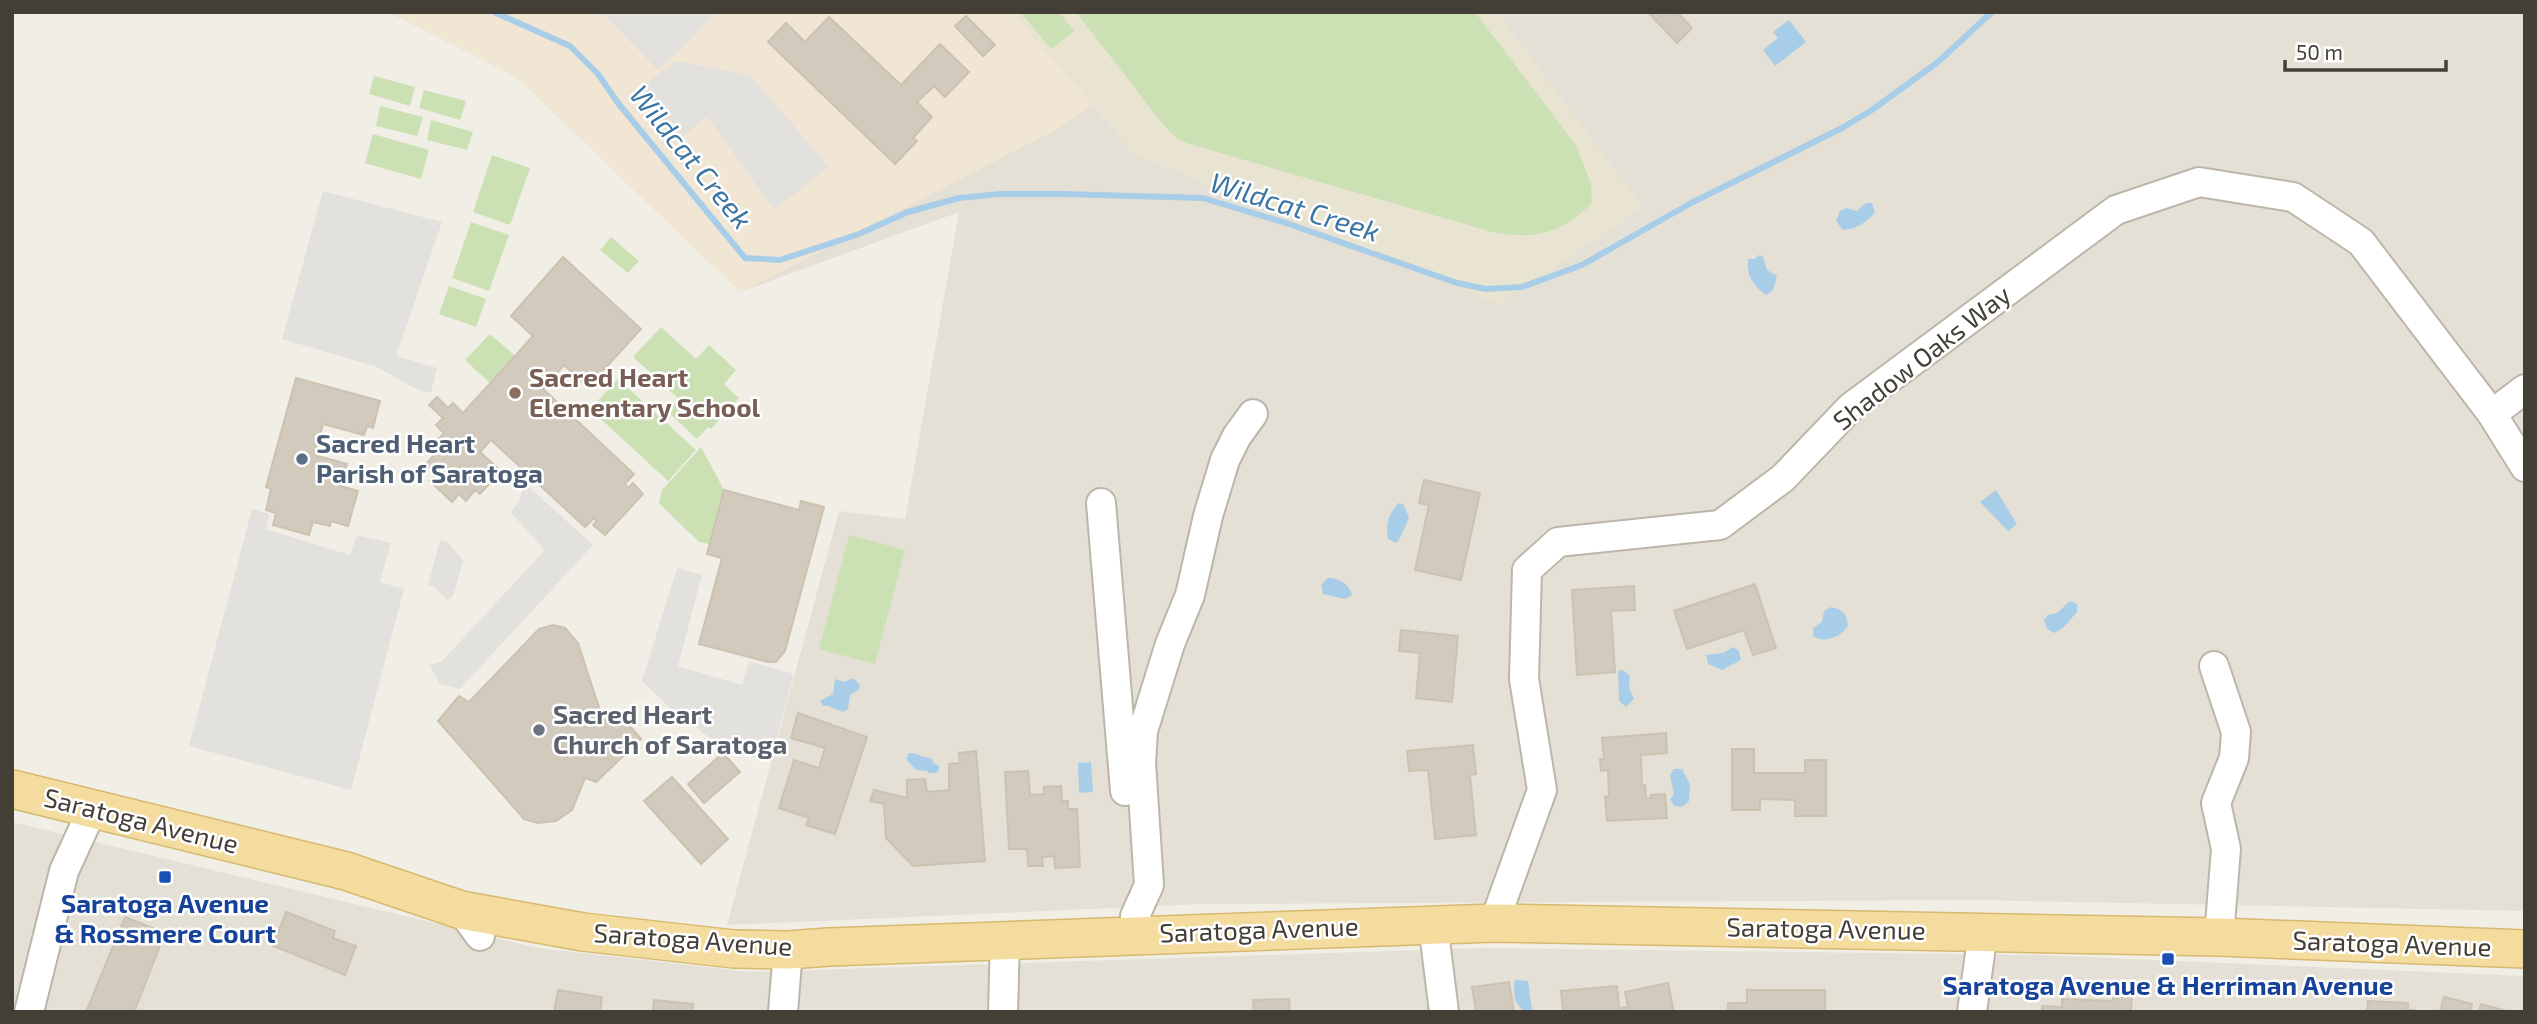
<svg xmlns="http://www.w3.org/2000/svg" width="2537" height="1024" font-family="'Exo 2',sans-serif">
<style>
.residential{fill:#e5e0d5}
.commercial{fill:#f1e5d3}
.education{fill:#e9e3d2}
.green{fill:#cce1b3}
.parking{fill:#e3e1de}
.water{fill:#a8cde8}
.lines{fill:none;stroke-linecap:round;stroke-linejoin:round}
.stream{stroke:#a8cde8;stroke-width:6}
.building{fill:#d2cabd;stroke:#ccc2b1;stroke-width:2}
.minor-casing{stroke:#bcb6aa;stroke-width:32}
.major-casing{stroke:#d7b96f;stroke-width:40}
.minor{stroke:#fff;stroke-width:28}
.major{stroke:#f3dc9d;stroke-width:37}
.education-dot{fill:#8d6e63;stroke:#fff;stroke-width:2.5}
.service-dot{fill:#5c6f8a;stroke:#fff;stroke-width:2.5}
.worship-dot{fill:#6b7280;stroke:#fff;stroke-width:2.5}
.transit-dot{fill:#1a4fb4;stroke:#fff;stroke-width:2.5}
.labels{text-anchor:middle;stroke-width:5;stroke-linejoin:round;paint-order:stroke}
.street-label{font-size:26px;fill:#433e36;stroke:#fff}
.education-label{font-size:26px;font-weight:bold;fill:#785e54;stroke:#fff;text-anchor:start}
.service-label{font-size:26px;font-weight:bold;fill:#4e5e75;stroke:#fff;text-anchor:start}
.worship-label{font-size:26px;font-weight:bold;fill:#5b616d;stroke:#fff;text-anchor:start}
.transit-label{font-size:26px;font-weight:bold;fill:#164399;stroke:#fff}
.water-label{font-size:28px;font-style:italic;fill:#3b75a3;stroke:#fff}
</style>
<rect width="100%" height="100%" fill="#f1eee6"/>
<!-- residential -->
<g class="residential">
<path d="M1496,12H2525V911L1975,900L1202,904L727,925L839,511L905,519L959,212L740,292L1059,128L1092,105L1136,155L1642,208Z"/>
<path d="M12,822L538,948L750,972L1481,948L2039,955L2525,976V1012H12Z"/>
</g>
<!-- commercial -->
<path class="commercial" d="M387,12H1011L1092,105L1059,128L740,292L516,77Z"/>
<!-- education -->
<path class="education" d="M1011,12H1496L1643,208L1498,304L1136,155Z"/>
<!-- green -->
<g class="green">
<path d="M1020,12H1059L1074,31L1051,49Z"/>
<path d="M1076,12H1475L1577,147L1591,184L1592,203C1561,234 1535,240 1492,232L1189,144L1174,136L1165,127Z"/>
<path d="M374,76L415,87L410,106L369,94Z"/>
<path d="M424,90L466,101L460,120L419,108Z"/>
<path d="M380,106L423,117L417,136L376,126Z"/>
<path d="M431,120L473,132L467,150L427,140Z"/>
<path d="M373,134L429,150L421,179L365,163Z"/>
<path d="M492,155L530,168L510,225L473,212Z"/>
<path d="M471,222L509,235L489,291L452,278Z"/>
<path d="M611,237L639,261L628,273L600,250Z"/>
<path d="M449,286L486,299L476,327L439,314Z"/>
<path d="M661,327L696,359L709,345L736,370L724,384L739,398L711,429L708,427L697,439L668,412L679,399L633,357Z"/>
<path d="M490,334L515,356L490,383L465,360Z"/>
<path d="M618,379L696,450L668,481L590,409Z"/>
<path d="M701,447L724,490L709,544L699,542L659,503L662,490Z"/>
<path d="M849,535L905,550L875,664L819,649Z"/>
</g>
<!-- parking -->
<g class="parking">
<path d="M601,12H708L711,18L670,60L657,69Z"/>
<path d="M676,61L750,75L829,167L774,210L707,116L677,141L632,93Z"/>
<path d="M323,191L442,222L396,356L437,368L431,393L416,389L377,367L282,339Z"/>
<path d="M524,482L593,545L460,689L440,684L429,665L441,662L545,550L510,512L519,502Z"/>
<path d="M252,509L269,514L266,529L350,555L357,535L391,543L380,582L404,589L351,790L189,746Z"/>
<path d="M440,540L448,542L463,561L453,596L447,600L435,587L428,585Z"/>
<path d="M677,568L702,575L678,666L742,685L749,661L794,674L771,758L717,743L673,711L642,681Z"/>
</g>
<!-- water -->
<g class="water">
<path d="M1789,20L1806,42L1775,66L1763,50L1778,38L1773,32Z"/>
<path d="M1866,203H1872L1875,212C1867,222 1857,229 1843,230L1836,221L1840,211L1846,208L1857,211Z"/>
<path d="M1759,255L1763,257L1767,270L1777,276L1773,290L1766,295C1753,286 1746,275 1748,259H1755Z"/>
<path d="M1996,490L2017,524L2008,531L1980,502Z"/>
<path d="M1399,503L1403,504L1409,517C1407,523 1400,540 1396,543L1388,539C1385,525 1389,512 1399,503Z"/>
<path d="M1328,578C1339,578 1349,584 1352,595L1345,599L1323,594L1321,585Z"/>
<path d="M2070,601L2077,604V612L2063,628L2054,633L2047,629L2044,620L2048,615L2057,613Z"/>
<path d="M1831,607C1842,609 1847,614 1848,625C1842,637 1824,644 1813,636V628L1822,622L1824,611Z"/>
<path d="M1733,647L1739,651L1741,660L1722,670L1708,664L1706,655L1723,653Z"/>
<path d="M1623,670L1630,676L1629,688L1634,699L1626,707L1619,701L1618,671Z"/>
<path d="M853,678L860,685L859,689L850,695L848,709L843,712L828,706H823L820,701L833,694L835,679L844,682Z"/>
<path d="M909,753C918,753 923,758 931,758L934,764L939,765V769L937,773H929L927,771L916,770L906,759Z"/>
<path d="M1091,762L1093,792L1079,793L1078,763Z"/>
<path d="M1674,769H1682L1690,784L1689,801L1682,807L1674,806L1670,799L1674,795L1670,775Z"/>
<path d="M1517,980L1528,981L1532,1010L1523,1011L1515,1000L1514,981Z"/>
</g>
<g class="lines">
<!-- stream -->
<path class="stream" d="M494,12L570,46L598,74L618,103L745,258L780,260L859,234L908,212L959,198L1000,194H1063L1203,198L1286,223L1457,283L1486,289L1522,287L1582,265L1691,203L1842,128L1872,110L1938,62L1992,12"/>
</g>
<!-- building -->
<g class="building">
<path d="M1648,12H1677L1692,28L1677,43Z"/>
<path d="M966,16L995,45L983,56L955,26Z"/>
<path d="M829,17L901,85L940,44L969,72L945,97L934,86L917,102L932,117L913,138L917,141L895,164L768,42L786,23L805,42Z"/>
<path d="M563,257L641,329L588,387L564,365L543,389L634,474L625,484L628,488L633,483L643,494L605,535L593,525L597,521L594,518L585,527L491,440L480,452L501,471L480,494L475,490L466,501L459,494L452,502L430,481L437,474L426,464L436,453L430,448L444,433L436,425L443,418L429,405L437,397L448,408L453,403L463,413L515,356L533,336L511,316Z"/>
<path d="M296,378L380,401L373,428L367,426L364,435L323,424L314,455L347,464L341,486L358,491L348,526L331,521L330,526L313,522L309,535L273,525L276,513L266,510L271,489L266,487Z"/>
<path d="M1424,480L1480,493L1461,580L1415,570L1429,505L1419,503Z"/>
<path d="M724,490L799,510L801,501L824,507L785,651L776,662H768L699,644L722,558L707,554Z"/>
<path d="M1755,584L1776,648L1753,655L1744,630L1687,649L1674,611Z"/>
<path d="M1634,586L1635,610L1611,611L1615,672L1577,675L1572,590Z"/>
<path d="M553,625L565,628L578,643L603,720L623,718L641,739L596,782L585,778L572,810L556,821L538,823L524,819L438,721L459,696L469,702L539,629Z"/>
<path d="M1401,630L1458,636L1452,702L1416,698L1420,653L1399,651Z"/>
<path d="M798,713L867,737L835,834L806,825L809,818L779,808L794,760L819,768L825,748L791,738Z"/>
<path d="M1666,733L1667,753L1641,755L1642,785H1645L1646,798H1651V795L1665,794L1667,818L1607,821L1605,797L1609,796L1608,770L1601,771L1600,759H1604L1602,738Z"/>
<path d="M1473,745L1476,774L1470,775L1476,835L1435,839L1428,770L1409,771L1407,751Z"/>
<path d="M1732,749H1754V773H1805V760H1826V816H1795V800L1760,799V810H1732Z"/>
<path d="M976,751L985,861L913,866L886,838L884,804L870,801L874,790L907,798V780L925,779L927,792L949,790V764L960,763L959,753Z"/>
<path d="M723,753L740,772L704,803L688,784Z"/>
<path d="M1028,771L1030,795L1044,794V787L1061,786L1062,801H1068V809H1077L1080,867L1055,868L1054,856L1042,857L1043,866H1028L1027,849H1009L1005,772Z"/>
<path d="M672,777L728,839L701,864L644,801Z"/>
<path d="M286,912L335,931L333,938L356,946L345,975L273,946Z"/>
<path d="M125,917L165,933L134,1012H86Z"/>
<path d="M1509,982L1514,1012H1476L1472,987Z"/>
<path d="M1668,983L1674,1012H1629L1625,992Z"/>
<path d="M1617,986L1619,1008L1626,1007L1627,1012H1563L1561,991Z"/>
<path d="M558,990L602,997L600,1012H554Z"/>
<path d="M1747,990H1825V1012H1728V1003H1747Z"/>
<path d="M2114,992L2132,993L2131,1012H2042V1006L2062,1007V999L2113,1001Z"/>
<path d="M2444,997L2472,1004L2470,1012H2440Z"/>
<path d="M1289,999L1290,1012H1254L1253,1000Z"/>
<path d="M654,1000L693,1004L692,1012H653Z"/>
<path d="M2368,1001L2408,1003V1010H2415V1012H2367Z"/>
<path d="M2481,1004L2510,1012H2479Z"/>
</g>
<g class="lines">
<defs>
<g id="minor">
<path d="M2492,414L2525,389"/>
<path d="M1101,503L1125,791"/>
<path d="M2214,666L2236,732L2234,758L2216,803L2226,849L2219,937"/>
<path d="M461,910L480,936"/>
<path d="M1135,916L1149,885L1141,763L1143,731L1170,644L1190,595L1208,516L1225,460L1237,436L1253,414"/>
<path d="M1494,923L1542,790L1524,679L1527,570L1558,542L1720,525L1783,478L1851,407L2116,210L2199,182L2293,197L2361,242L2492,414L2525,467"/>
<path d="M1433,924L1444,1012"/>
<path d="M29,1012L64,871L92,810"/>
<path d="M783,1012L788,950"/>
<path d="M1003,1012L1005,939"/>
<path d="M1972,1012L1983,932"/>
</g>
<path id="major" d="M12,789L346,871L461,910L583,932L734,949L788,950L829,947L1494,923L2219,937L2525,949"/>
</defs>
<!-- minor casing -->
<use href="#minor" class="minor-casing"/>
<!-- major casing -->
<use href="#major" class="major-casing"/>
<!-- minor -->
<use href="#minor" class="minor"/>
<!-- major -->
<use href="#major" class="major"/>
</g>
<!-- markers -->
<circle class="education-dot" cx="515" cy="393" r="7"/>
<circle class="service-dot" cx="302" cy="459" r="7"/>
<circle class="worship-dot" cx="539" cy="730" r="7"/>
<g class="transit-dot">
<rect x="158" y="870" width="14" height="14" rx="3.5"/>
<rect x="2161" y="952" width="14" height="14" rx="3.5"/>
</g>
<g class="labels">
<!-- street labels -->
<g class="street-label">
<text transform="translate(1922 358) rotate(-38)" y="9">Shadow Oaks Way</text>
<text transform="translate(141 821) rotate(14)" y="9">Saratoga Avenue</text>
<text transform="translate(1826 929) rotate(1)" y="9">Saratoga Avenue</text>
<text transform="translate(1259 930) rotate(-2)" y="9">Saratoga Avenue</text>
<text transform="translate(693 940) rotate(4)" y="9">Saratoga Avenue</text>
<text transform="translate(2392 944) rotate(2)" y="9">Saratoga Avenue</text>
</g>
<!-- education labels -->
<g class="education-label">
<text x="529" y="387">Sacred Heart<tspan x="529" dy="30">Elementary School</tspan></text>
</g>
<!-- service labels -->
<g class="service-label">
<text x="316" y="453">Sacred Heart<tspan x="316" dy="30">Parish of Saratoga</tspan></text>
</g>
<!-- worship labels -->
<g class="worship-label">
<text x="553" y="724">Sacred Heart<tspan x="553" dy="30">Church of Saratoga</tspan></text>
</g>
<!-- transit labels -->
<g class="transit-label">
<text x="165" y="913">Saratoga Avenue<tspan x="165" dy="30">&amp; Rossmere Court</tspan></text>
<text x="2168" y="995">Saratoga Avenue &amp; Herriman Avenue</text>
</g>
<!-- water labels -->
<g class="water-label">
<text transform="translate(691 157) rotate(51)" y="10">Wildcat Creek</text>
<text transform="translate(1295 207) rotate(17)" y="10">Wildcat Creek</text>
</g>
</g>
<!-- border -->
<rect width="2537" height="1024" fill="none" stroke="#433e36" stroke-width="28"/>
<!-- scale -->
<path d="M2285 60v10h161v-10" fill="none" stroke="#433e36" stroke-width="3.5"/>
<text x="2296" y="60" font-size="21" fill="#433e36" stroke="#ffffff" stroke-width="5" paint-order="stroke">50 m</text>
</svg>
